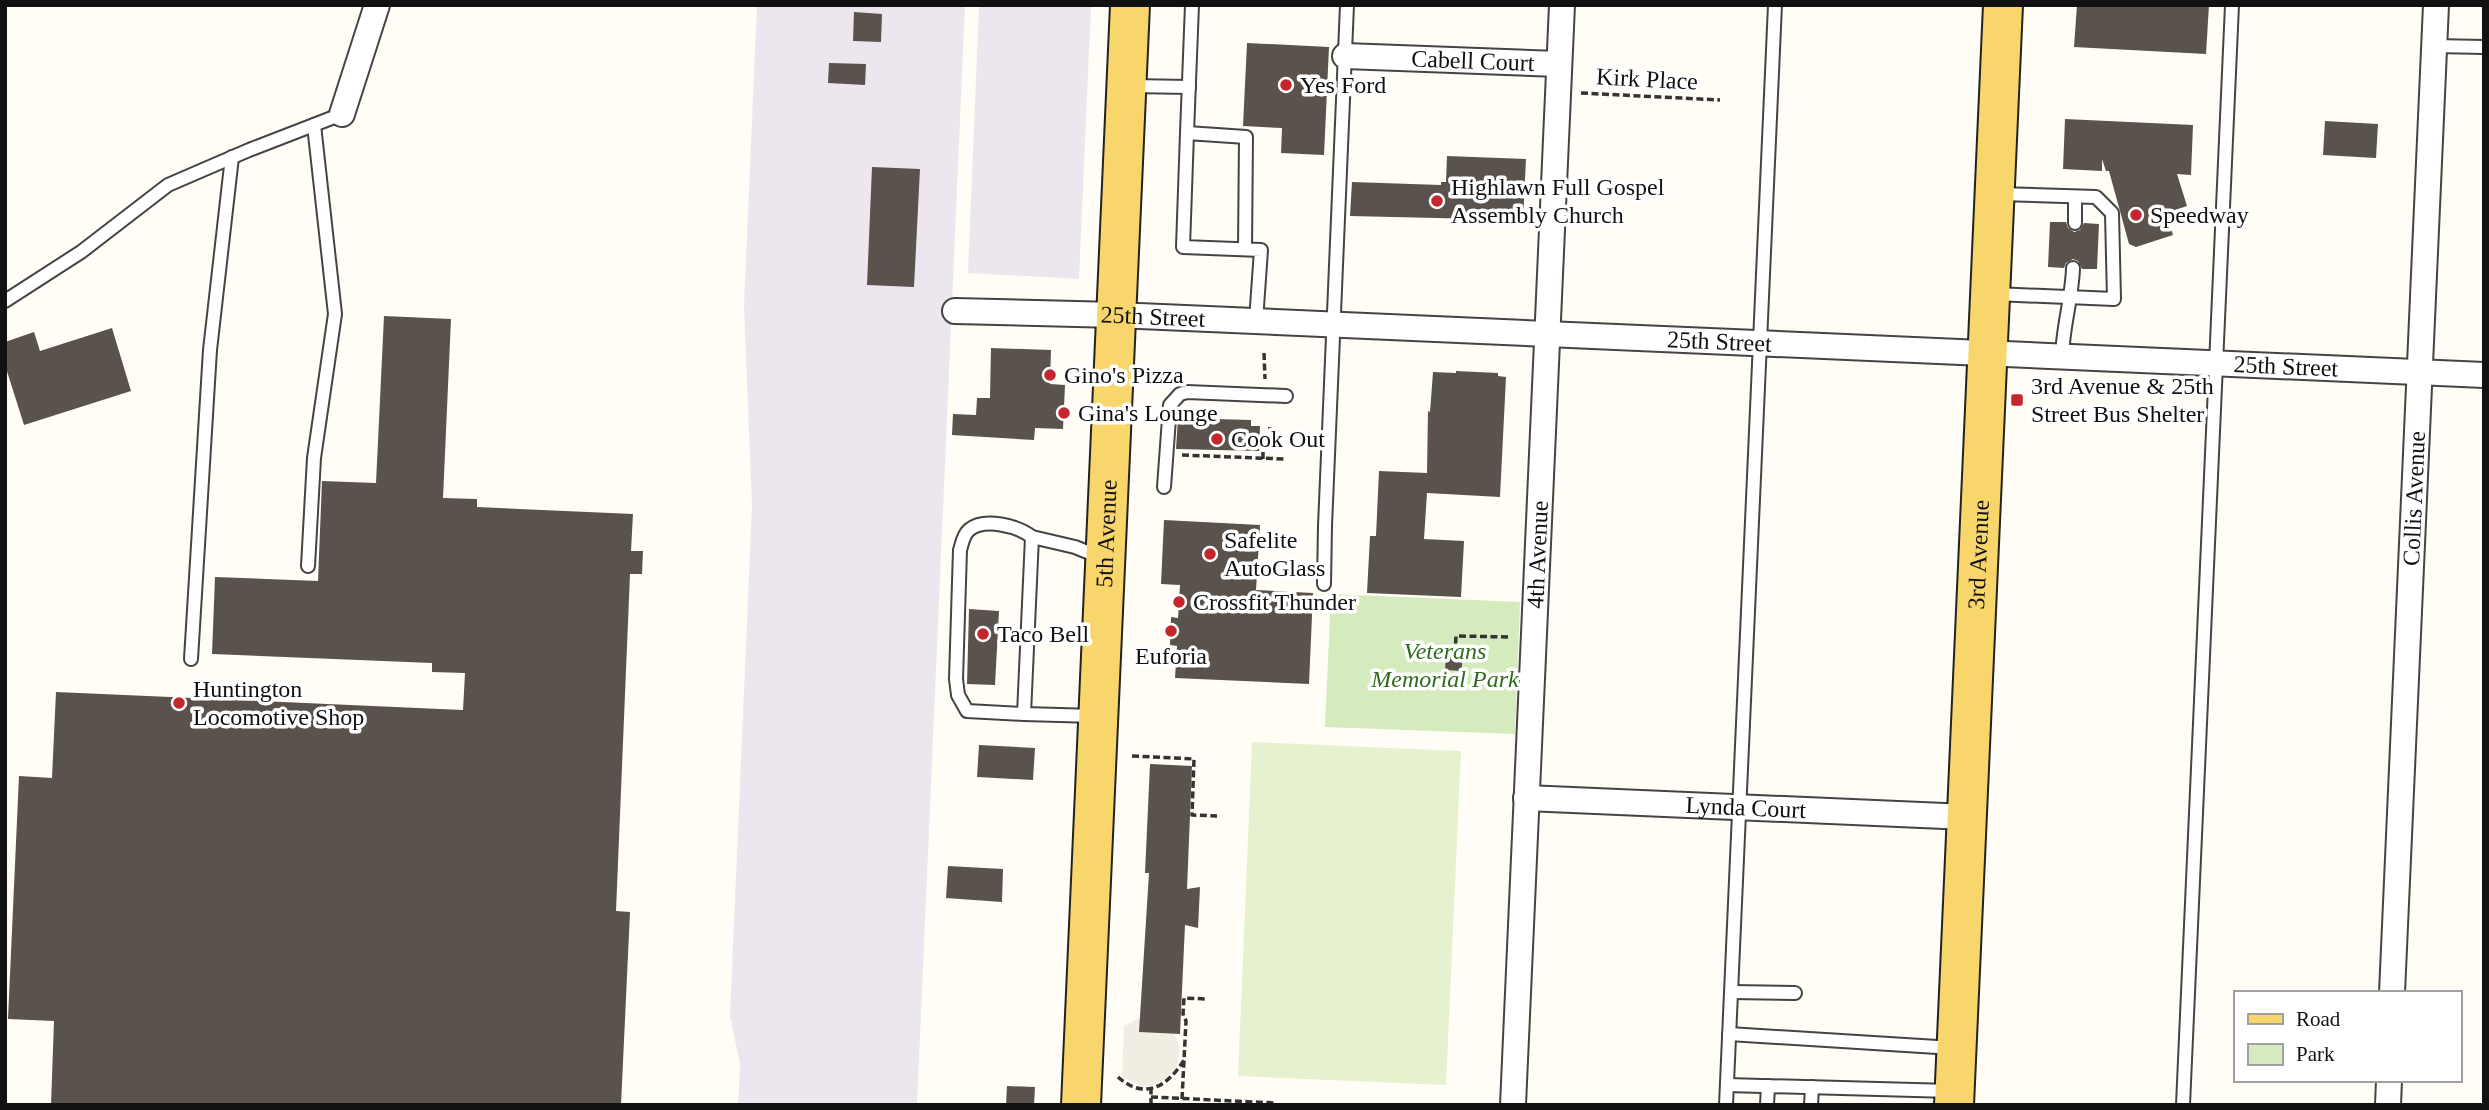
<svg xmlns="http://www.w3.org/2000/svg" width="2489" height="1110" viewBox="0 0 2489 1110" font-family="'Times New Roman',serif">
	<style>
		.industrial { fill: #eee6ef }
		.green { fill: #d5ebbd }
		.pitch { fill: #e6f2cf }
		.plaza { fill: #f1ede2 }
		.building { fill: #5a524d }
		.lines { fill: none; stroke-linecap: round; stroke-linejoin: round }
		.lane-casing { stroke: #444; stroke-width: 16 }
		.street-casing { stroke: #444; stroke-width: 28 }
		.primary-casing { stroke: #222; stroke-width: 42 }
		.path { stroke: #333; stroke-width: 3.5; stroke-dasharray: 7 3.5; stroke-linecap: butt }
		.lane { stroke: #fff; stroke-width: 12 }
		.street { stroke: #fff; stroke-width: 24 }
		.primary { stroke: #f9d66b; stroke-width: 38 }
		.poi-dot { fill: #c4262e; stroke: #fff; stroke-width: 2.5 }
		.labels { text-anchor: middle; stroke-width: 7; stroke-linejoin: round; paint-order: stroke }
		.street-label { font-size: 24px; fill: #111; stroke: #fff }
		.poi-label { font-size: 24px; fill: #111; stroke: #fff; text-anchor: start }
		.park-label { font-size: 24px; font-style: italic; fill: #2f6b1f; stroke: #fff }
	</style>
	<rect width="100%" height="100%" fill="#fffdf5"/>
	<g class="industrial">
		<polygon points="757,5 965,5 917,1105 738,1105 740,1064 730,1016 752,506 744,306"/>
		<polygon points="979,5 1091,5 1079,279 968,273"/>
	</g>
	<polygon class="green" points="1331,594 1520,602 1515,734 1325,727"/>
	<polygon class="pitch" points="1252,742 1461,751 1446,1085 1238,1076"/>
	<polygon class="plaza" points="1140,1018 1139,1032 1174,1034 1180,1047 1177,1067 1170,1076 1151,1086 1141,1086 1122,1077 1124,1026"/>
	<g class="building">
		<polygon points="2077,5 2209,5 2206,54 2074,47"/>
		<polygon points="854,12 882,14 881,42 853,41"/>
		<polygon points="1247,43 1329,47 1324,155 1281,153 1282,128 1243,126"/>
		<polygon points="829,63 866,64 865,85 828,83"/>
		<polygon points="2065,119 2193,125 2191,175 2177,174 2187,206 2166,213 2173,235 2136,247 2129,244 2109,171 2106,171 2102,159 2102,171 2063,169"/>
		<polygon points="2325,121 2378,124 2376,158 2323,155"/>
		<polygon points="1447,156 1526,159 1523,220 1350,216 1352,182 1441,185 1441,182 1446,182"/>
		<polygon points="872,167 920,169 914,287 867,285"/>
		<polygon points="2050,222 2066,222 2068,228 2074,232 2080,230 2084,223 2099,224 2097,269 2082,269 2078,261 2073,259 2066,263 2064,268 2048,267"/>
		<polygon points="384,316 451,319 443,498 477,499 477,507 633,514 631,551 643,551 642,574 630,574 616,911 630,912 621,1105 51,1105 54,1021 8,1019 19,776 52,778 56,692 463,710 465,673 432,672 432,663 212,654 215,577 318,581 322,481 376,483"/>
		<polygon points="112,328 131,391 24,425 5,365 5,342 34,332 40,351"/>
		<polygon points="991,348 1051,350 1050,384 1065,385 1063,429 1035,428 1034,440 952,435 953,414 976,415 977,398 990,398"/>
		<polygon points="1456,371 1498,373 1498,376 1506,377 1500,497 1427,493 1424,539 1464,541 1461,597 1367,593 1370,536 1376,536 1379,471 1427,473 1428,411 1430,412 1433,372 1456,373"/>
		<polygon points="1178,418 1251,420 1251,426 1260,426 1259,451 1176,449"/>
		<polygon points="1164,520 1260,525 1256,590 1313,593 1309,684 1175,678 1177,646 1170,645 1171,617 1178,618 1180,585 1161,584"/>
		<polygon points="969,609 999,611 995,685 967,684"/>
		<polygon points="1446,654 1462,654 1462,671 1445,670"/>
		<polygon points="979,745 1035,748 1033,780 977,777"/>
		<polygon points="1150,764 1192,766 1187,889 1200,887 1198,928 1185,925 1180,1034 1139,1032 1149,873 1145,873"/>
		<polygon points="948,866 1003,869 1002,902 946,898"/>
		<polygon points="1007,1086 1035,1087 1034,1105 1006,1105"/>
	</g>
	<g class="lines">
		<defs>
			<g id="lane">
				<polyline points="2434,46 2484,47"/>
				<polyline points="1131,86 1189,87"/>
				<polyline points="1187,133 1192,5"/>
				<polyline points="2075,223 2075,197"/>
				<polyline points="1245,249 1246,137 1187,133 1183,247 1261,250 1256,321"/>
				<polyline points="1995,294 2114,299 2112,213 2096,197 1998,194"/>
				<polyline points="5,301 81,252 168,185 249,150 342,114"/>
				<path d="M2062,356C2063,326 2072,298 2073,268"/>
				<polyline points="1164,487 1170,405 1180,394 1187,392 1286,396"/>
				<polyline points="308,566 314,458 335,314 314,125"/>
				<polyline points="1324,584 1325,526 1347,5"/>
				<polyline points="191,659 210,350 232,157"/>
				<path d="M1024,714L967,711L958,695L956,679L960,550C962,544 963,535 969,530C984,517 1018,526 1032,537"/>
				<polyline points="1095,716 1024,714 1032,537 1075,547 1102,558"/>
				<polyline points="1732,992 1795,993"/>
				<polyline points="1729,1034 1953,1048"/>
				<polyline points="1727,1085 1951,1091"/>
				<polyline points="1726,1105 1775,5"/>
				<polyline points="1767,1105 1768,1086"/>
				<polyline points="1811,1105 1812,1087"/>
				<polyline points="2183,1105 2232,5"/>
			</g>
			<g id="street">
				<path id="s1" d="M1345,56L1559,64"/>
				<polyline points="342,114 377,5"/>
				<path id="s2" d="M955,311L1116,315L2484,375"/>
				<path id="s3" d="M1526,798L1967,817"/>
				<path id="s4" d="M2392,993L2436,5"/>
				<path id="s5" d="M1513,1105L1562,5"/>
				<polyline points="2388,1105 2389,1080"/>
			</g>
			<g id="primary">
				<path id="s6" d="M1081,1105L1130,5"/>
				<path id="s7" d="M1954,1105L2003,5"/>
			</g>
		</defs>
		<use href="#lane" class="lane-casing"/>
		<use href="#street" class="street-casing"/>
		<use href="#primary" class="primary-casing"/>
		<g class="path">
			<polyline points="1581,93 1720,100"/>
			<polyline points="1264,353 1265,379"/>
			<polyline points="1182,455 1284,459"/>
			<polyline points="1263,459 1263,447 1269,447 1270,427"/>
			<polyline points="1455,654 1456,636 1511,637"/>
			<polyline points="1132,756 1194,759 1192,815 1217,816"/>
			<path d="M1118,1077C1145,1101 1168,1086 1184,1060"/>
			<polyline points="1151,1097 1275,1103"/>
			<polyline points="1182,1099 1186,1021 1183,1014 1184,998 1207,999"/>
			<polyline points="1151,1105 1151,1088"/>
		</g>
		<use href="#lane" class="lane"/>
		<use href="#street" class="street"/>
		<use href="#primary" class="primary"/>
	</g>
	<g class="poi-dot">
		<circle cx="1286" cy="85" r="7"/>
		<circle cx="1437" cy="201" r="7"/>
		<circle cx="2136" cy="215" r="7"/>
		<circle cx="1050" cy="375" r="7"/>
		<rect x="2010" y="393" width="14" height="14" rx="3.5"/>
		<circle cx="1064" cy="413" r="7"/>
		<circle cx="1217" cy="439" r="7"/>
		<circle cx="1210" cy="554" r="7"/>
		<circle cx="1179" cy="602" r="7"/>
		<circle cx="1171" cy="631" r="7"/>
		<circle cx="983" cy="634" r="7"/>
		<circle cx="179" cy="703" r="7"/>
	</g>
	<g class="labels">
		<g class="street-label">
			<text dy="8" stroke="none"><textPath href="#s1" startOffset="128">Cabell Court</textPath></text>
			<text transform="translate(1647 79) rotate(3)" y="8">Kirk Place</text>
			<text dy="8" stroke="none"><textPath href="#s2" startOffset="198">25th Street</textPath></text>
			<text dy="8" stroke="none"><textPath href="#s2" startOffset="765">25th Street</textPath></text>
			<text dy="8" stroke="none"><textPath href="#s2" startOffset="1332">25th Street</textPath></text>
			<text dy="8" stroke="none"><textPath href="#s4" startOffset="495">Collis Avenue</textPath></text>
			<text dy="8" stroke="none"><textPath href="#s6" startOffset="572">5th Avenue</textPath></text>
			<text dy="8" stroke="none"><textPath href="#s5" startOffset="551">4th Avenue</textPath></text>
			<text dy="8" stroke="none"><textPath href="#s7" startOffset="551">3rd Avenue</textPath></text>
			<text dy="8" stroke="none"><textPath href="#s3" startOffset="220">Lynda Court</textPath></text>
		</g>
		<g class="poi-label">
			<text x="1300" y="93">Yes Ford</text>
			<text x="1451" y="195">Highlawn Full Gospel<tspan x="1451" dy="28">Assembly Church</tspan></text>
			<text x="2150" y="223">Speedway</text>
			<text x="1064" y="383">Gino's Pizza</text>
			<text x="2031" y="394">3rd Avenue &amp; 25th<tspan x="2031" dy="28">Street Bus Shelter</tspan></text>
			<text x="1078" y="421">Gina's Lounge</text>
			<text x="1231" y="447">Cook Out</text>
			<text x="1224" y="548">Safelite<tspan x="1224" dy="28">AutoGlass</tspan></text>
			<text x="1193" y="610">Crossfit Thunder</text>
			<text x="997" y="642">Taco Bell</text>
			<text x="1171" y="664" text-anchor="middle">Euforia</text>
			<text x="193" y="697">Huntington<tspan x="193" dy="28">Locomotive Shop</tspan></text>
		</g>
		<g class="park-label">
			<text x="1445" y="659">Veterans<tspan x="1445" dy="28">Memorial Park</tspan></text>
		</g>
	</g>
	<rect width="2489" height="1110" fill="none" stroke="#111111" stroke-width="14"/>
	<rect x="2234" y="991" width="228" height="91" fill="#ffffff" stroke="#a0a0a0" stroke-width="2"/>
	<rect x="2248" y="1014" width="35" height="10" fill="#f9d66b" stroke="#a0a0a0" stroke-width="2"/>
	<text x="2296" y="1026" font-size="21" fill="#111111">Road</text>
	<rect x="2248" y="1044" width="35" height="21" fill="#d5ebbd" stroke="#a0a0a0" stroke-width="2"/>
	<text x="2296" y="1061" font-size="21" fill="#111111">Park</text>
</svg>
